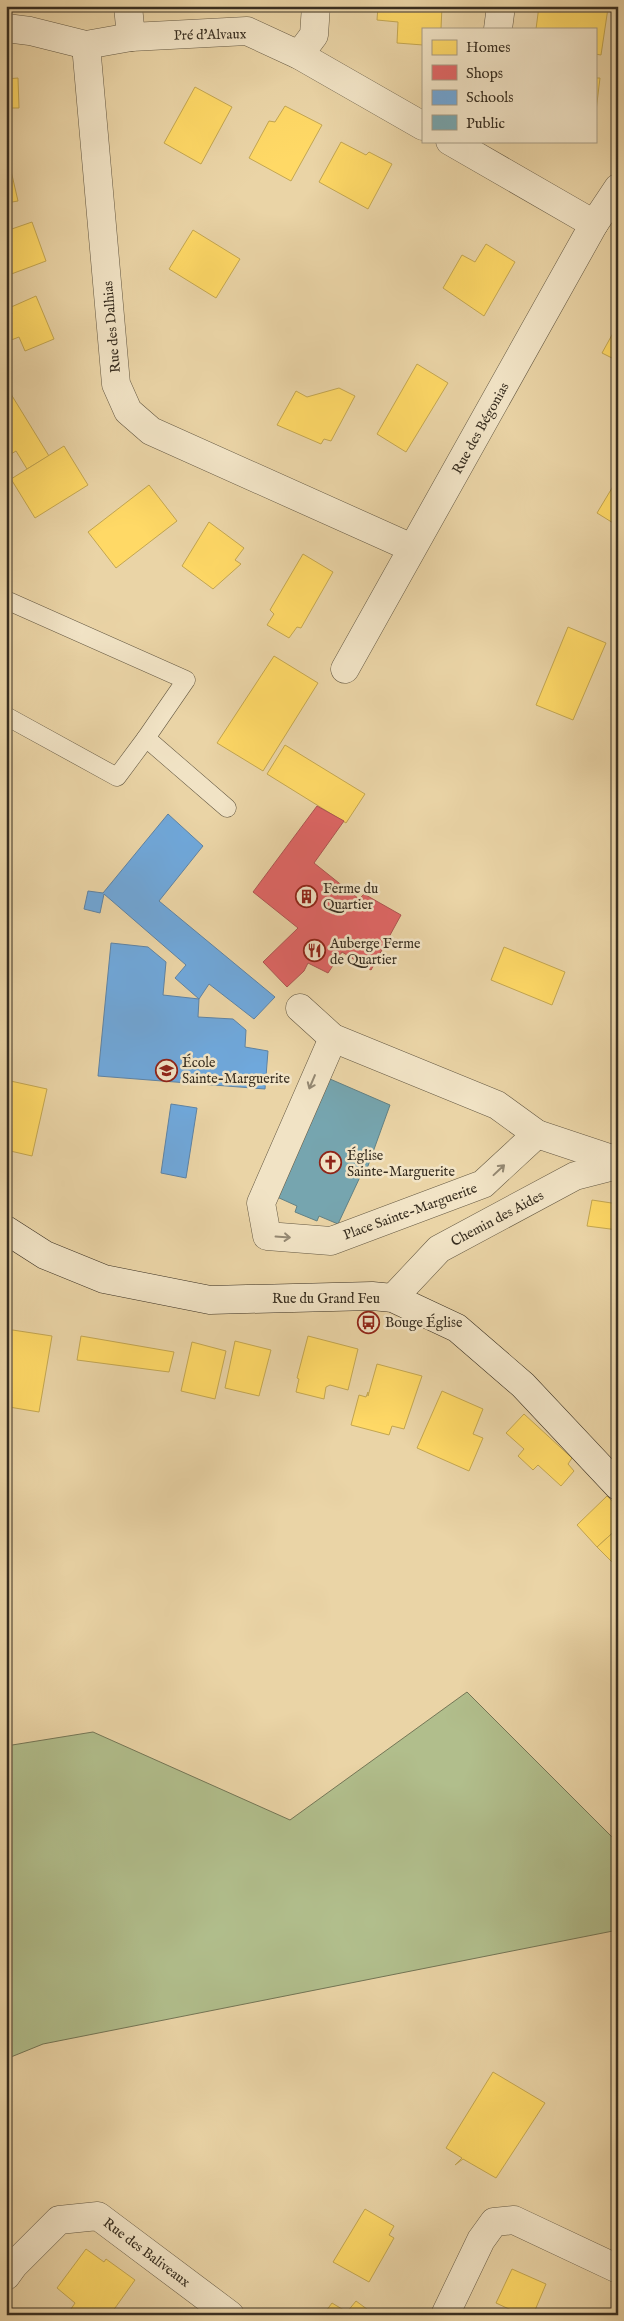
<svg xmlns="http://www.w3.org/2000/svg" width="624" height="2321" viewBox="0 0 624 2321" font-family="'IM FELL English',serif">
	<style>
		.green { fill: #b1be8c; stroke: #747656 }
		.homes { fill: #ffd966; stroke: #c3a651 }
		.shops { fill: #e06666; stroke: #ae5551 }
		.schools { fill: #6fa8dc; stroke: #5e83a4 }
		.public { fill: #76a5af; stroke: #638184 }
		.lines { fill: none; stroke-linecap: round; stroke-linejoin: round }
		.lane-casing { stroke: #645842; stroke-width: 19 }
		.street-casing { stroke: #645842; stroke-width: 29 }
		.secondary-casing { stroke: #382e20; stroke-width: 29 }
		.lane { stroke: #f1e3c5; stroke-width: 18 }
		.street { stroke: #f1e3c5; stroke-width: 28 }
		.secondary { stroke: #f1e3c5; stroke-width: 28 }
		.oneway { stroke: #948872 }
		.labels { text-anchor: middle; stroke-width: 5; stroke-linejoin: round; paint-order: stroke }
		.street-label { font-size: 14px; fill: #382e20; stroke: #f1e3c5 }
		.poi-label { font-size: 14px; fill: #382e20; stroke: #f1e3c5; text-anchor: start }
	</style>
	<rect width="100%" height="100%" fill="#ead4a6"/>
	<filter id="stains"><feTurbulence type="fractalNoise" baseFrequency=".004" numOctaves="4"/><feColorMatrix values="0 0 0 0 .2 0 0 0 0 .09 0 0 0 0 .02 0 0 0 .5 -.17"/></filter>
	<radialGradient id="worn" r=".72"><stop offset=".6" stop-color="#630" stop-opacity="0"/><stop offset="1" stop-color="#630" stop-opacity=".3"/></radialGradient>
	<polygon class="green" points="467,1692 618,1843 618,1930 43,2044 6,2059 6,1746 93,1732 290,1820"/>
	<g class="homes">
		<polygon points="378,6 442,6 441,29 423,29 423,45 397,43 398,22 377,20"/>
		<polygon points="539,6 608,8 601,55 595,54 595,29 536,29"/>
		<polygon points="18,78 19,108 6,108 6,79"/>
		<polygon points="595,78 600,78 595,119"/>
		<polygon points="195,87 232,107 201,164 164,143"/>
		<polygon points="285,106 322,125 291,181 249,158 269,121 275,122"/>
		<polygon points="341,142 366,155 369,152 392,164 368,209 319,182"/>
		<polygon points="9,162 18,201 6,203 6,163"/>
		<polygon points="32,222 46,261 6,276 6,231"/>
		<polygon points="193,230 240,259 216,298 169,269"/>
		<polygon points="486,244 515,262 484,316 443,288 462,255 475,262"/>
		<polygon points="36,296 54,339 25,351 19,337 6,342 6,316 12,314 9,308"/>
		<polygon points="618,324 618,361 602,353"/>
		<polygon points="417,364 448,383 406,452 377,434"/>
		<polygon points="6,386 49,456 27,469 16,451 6,457"/>
		<polygon points="339,388 355,396 331,441 324,439 321,444 277,425 296,391 307,397"/>
		<polygon points="64,446 88,485 35,518 11,479"/>
		<polygon points="618,478 618,526 597,513"/>
		<polygon points="149,485 177,521 116,568 88,532"/>
		<polygon points="209,522 244,548 235,560 241,564 213,589 182,566"/>
		<polygon points="303,554 333,572 301,628 297,627 289,638 267,625 274,614 270,610"/>
		<polygon points="568,627 606,643 573,720 536,705"/>
		<polygon points="274,656 318,683 263,771 217,743"/>
		<polygon points="285,745 365,794 346,823 267,774"/>
		<polygon points="504,947 565,972 552,1005 491,980"/>
		<polygon points="6,1080 47,1089 32,1156 6,1150"/>
		<polygon points="592,1200 618,1204 618,1230 587,1226"/>
		<polygon points="6,1329 52,1336 39,1412 9,1407 6,1405"/>
		<polygon points="81,1336 174,1352 169,1372 77,1360"/>
		<polygon points="308,1336 358,1349 348,1390 330,1385 326,1387 324,1399 296,1392 299,1379 297,1378"/>
		<polygon points="235,1341 271,1350 259,1396 225,1388"/>
		<polygon points="192,1342 226,1351 215,1399 181,1391"/>
		<polygon points="377,1364 422,1376 404,1429 392,1426 389,1435 351,1425 359,1395 366,1397 368,1392 368,1396"/>
		<polygon points="442,1391 483,1409 473,1434 483,1438 469,1471 417,1448"/>
		<polygon points="524,1414 572,1458 568,1464 574,1471 561,1486 538,1465 533,1470 518,1456 524,1449 506,1433"/>
		<polygon points="607,1496 618,1507 618,1528 597,1547 577,1525"/>
		<polygon points="618,1528 618,1568 597,1547"/>
		<polygon points="493,2072 545,2103 496,2178 463,2159 455,2165 462,2158 446,2148"/>
		<polygon points="365,2209 394,2226 389,2235 394,2238 369,2282 333,2262"/>
		<polygon points="86,2249 104,2262 106,2259 135,2280 110,2315 80,2315 71,2309 75,2303 57,2288"/>
		<polygon points="512,2269 546,2284 533,2315 522,2315 496,2303"/>
		<polygon points="356,2301 375,2315 323,2315 332,2303 347,2312"/>
	</g>
	<polygon class="shops" points="317,806 344,821 314,863 359,899 364,894 401,915 371,970 342,952 328,973 308,963 304,971 287,987 263,962 298,928 253,892"/>
	<g class="schools">
		<polygon points="168,814 203,846 159,901 275,997 254,1019 209,984 199,999 175,978 186,965 104,894 100,913 84,909 88,891 103,893"/>
		<polygon points="111,943 148,947 166,962 163,995 199,999 198,1017 233,1019 246,1030 245,1047 268,1051 265,1089 98,1076"/>
		<polygon points="171,1104 197,1108 186,1178 161,1173"/>
	</g>
	<polygon class="public" points="330,1079 390,1105 364,1177 360,1177 338,1224 319,1216 317,1221 295,1212 297,1206 277,1197"/>
	<g class="lines">
		<defs>
			<g id="lane">
				<polyline points="6,600 186,680 146,738 227,808"/>
				<polyline points="6,716 117,777 146,738"/>
			</g>
			<g id="street">
				<polyline points="128,6 131,37"/>
				<polyline points="6,28 30,31 86,45 131,37 247,31 299,55 423,126"/>
				<polyline points="498,29 501,6"/>
				<polyline points="86,45 116,384 128,411 151,431 412,548"/>
				<polyline points="299,55 314,35 316,6"/>
				<polyline points="450,141 594,224"/>
				<polyline points="345,669 594,224 618,188"/>
				<polyline points="300,1008 333,1038 497,1105 537,1134 618,1161"/>
				<polyline points="333,1038 261,1203 267,1236 331,1241 483,1184 537,1134"/>
				<polyline points="393,1298 439,1249 575,1176 618,1165"/>
				<polyline points="6,2276 14,2265 59,2220 98,2216 230,2315"/>
				<polyline points="445,2315 481,2240 494,2222 514,2220 618,2269"/>
			</g>
			<polyline id="secondary" points="6,1230 45,1255 104,1279 210,1300 372,1296 393,1298 457,1328 523,1385 618,1486"/>
		</defs>
		<use href="#lane" class="lane-casing"/>
		<use href="#street" class="street-casing"/>
		<use href="#secondary" class="secondary-casing"/>
		<use href="#lane" class="lane"/>
		<use href="#street" class="street"/>
		<use href="#secondary" class="secondary"/>
	</g>
	<defs><path id="oneway-shaft" d="M-6 0H5M1.5-3L5.5 0L1.5 3" fill="none" stroke-width="1.6" stroke-linecap="round" stroke-linejoin="round" transform="scale(1.25)"/></defs>
	<g class="oneway">
		<use href="#oneway-shaft" transform="translate(312 1082) rotate(113)"/>
		<use href="#oneway-shaft" transform="translate(499 1170) rotate(-43)"/>
		<use href="#oneway-shaft" transform="translate(283 1237) rotate(4)"/>
	</g>
	<defs>
		<symbol id="building-ring" viewBox="-11 -11 22 22"><circle r="9.5" fill="#f1e3c5" stroke="#8f2418" stroke-width="1.5"/><path d="M-4-6H4V6H1V3H-1V6H-4ZM-2.5-4.3h1.7v1.8h-1.7ZM.8-4.3h1.7v1.8H.8ZM-2.5-1h1.7V.8h-1.7ZM.8-1h1.7V.8H.8Z" fill="#8f2418"/></symbol>
		<symbol id="restaurant-ring" viewBox="-11 -11 22 22"><circle r="9.5" fill="#f1e3c5" stroke="#8f2418" stroke-width="1.5"/><path d="M-5-6h1v4h1v-4h1v4h1v-4h1v5L-1.5 .5V6h-2V.5L-5-1ZM5-6V6H3V1.5H1.5Q1.5-4 5-6Z" fill="#8f2418"/></symbol>
		<symbol id="school-ring" viewBox="-11 -11 22 22"><circle r="9.5" fill="#f1e3c5" stroke="#8f2418" stroke-width="1.5"/><path d="M0-5L7-2L0 1L-7-2ZM-4 1L0 2.5L4 1V4Q0 6-4 4Z" fill="#8f2418"/></symbol>
		<symbol id="church-ring" viewBox="-11 -11 22 22"><circle r="9.5" fill="#f1e3c5" stroke="#8f2418" stroke-width="1.5"/><path d="M-1.2-6h2.4v3.5h3.3v2.4h-3.3V6h-2.4V-.1h-3.3v-2.4h3.3Z" fill="#8f2418"/></symbol>
		<symbol id="bus-ring" viewBox="-11 -11 22 22"><circle r="9.5" fill="#f1e3c5" stroke="#8f2418" stroke-width="1.5"/><path d="M-5-6H5V4H4V6H2V4H-2V6H-4V4H-5ZM-3.5-4V0h7V-4ZM-3.5 1.2v1.5H-2V1.2ZM2 1.2v1.5H3.5V1.2Z" fill="#8f2418"/></symbol>
	</defs>
	<g fill-rule="evenodd">
		<use href="#building-ring" x="294" y="884" width="25" height="25"/>
		<use href="#restaurant-ring" x="302" y="938" width="25" height="25"/>
		<use href="#school-ring" x="154" y="1058" width="25" height="25"/>
		<use href="#church-ring" x="318" y="1150" width="25" height="25"/>
		<use href="#bus-ring" x="356" y="1310" width="25" height="25"/>
	</g>
	<g class="labels">
		<g class="street-label">
			<text transform="translate(210 34) rotate(-1)" y="5">Pré d'Alvaux</text>
			<text transform="translate(111 327) rotate(-95)" y="5">Rue des Dalhias</text>
			<text transform="translate(480 428) rotate(-61)" y="5">Rue des Bégonias</text>
			<text transform="translate(410 1211) rotate(-20)" y="5">Place Sainte-Marguerite</text>
			<text transform="translate(497 1218) rotate(-28)" y="5">Chemin des Aides</text>
			<text x="326" y="1303">Rue du Grand Feu</text>
			<text transform="translate(147 2252) rotate(37)" y="5">Rue des Baliveaux</text>
		</g>
		<g class="poi-label">
			<text x="323" y="893">Ferme du<tspan x="323" dy="16">Quartier</tspan></text>
			<text x="330" y="948">Auberge Ferme<tspan x="330" dy="16">de Quartier</tspan></text>
			<text x="182" y="1067">École<tspan x="182" dy="16">Sainte-Marguerite</tspan></text>
			<text x="347" y="1160">Église<tspan x="347" dy="16">Sainte-Marguerite</tspan></text>
			<text x="385" y="1327">Bouge Église</text>
		</g>
	</g>
	<rect width="624" height="2321" fill="none" stroke="#ead4a6" stroke-width="25"/>
	<rect x="8" y="8" width="609" height="2306" fill="none" stroke="#382e20" stroke-width="2.5"/>
	<rect x="12" y="12" width="599" height="2296" fill="none" stroke="#382e20"/>
	<rect x="422" y="28" width="175" height="115" fill="#f1e3c5" stroke="#a79b83"/>
	<rect x="432" y="40" width="25" height="15" fill="#ffd966" stroke="#a79b83"/>
	<text x="466" y="52" font-size="15" fill="#382e20">Homes</text>
	<rect x="432" y="65" width="25" height="15" fill="#e06666" stroke="#a79b83"/>
	<text x="466" y="78" font-size="15" fill="#382e20">Shops</text>
	<rect x="432" y="90" width="25" height="15" fill="#6fa8dc" stroke="#a79b83"/>
	<text x="466" y="102" font-size="15" fill="#382e20">Schools</text>
	<rect x="432" y="115" width="25" height="15" fill="#76a5af" stroke="#a79b83"/>
	<text x="466" y="128" font-size="15" fill="#382e20">Public</text>
	<rect width="100%" height="100%" filter="url(#stains)"/>
	<rect width="100%" height="100%" fill="url(#worn)"/>
</svg>
